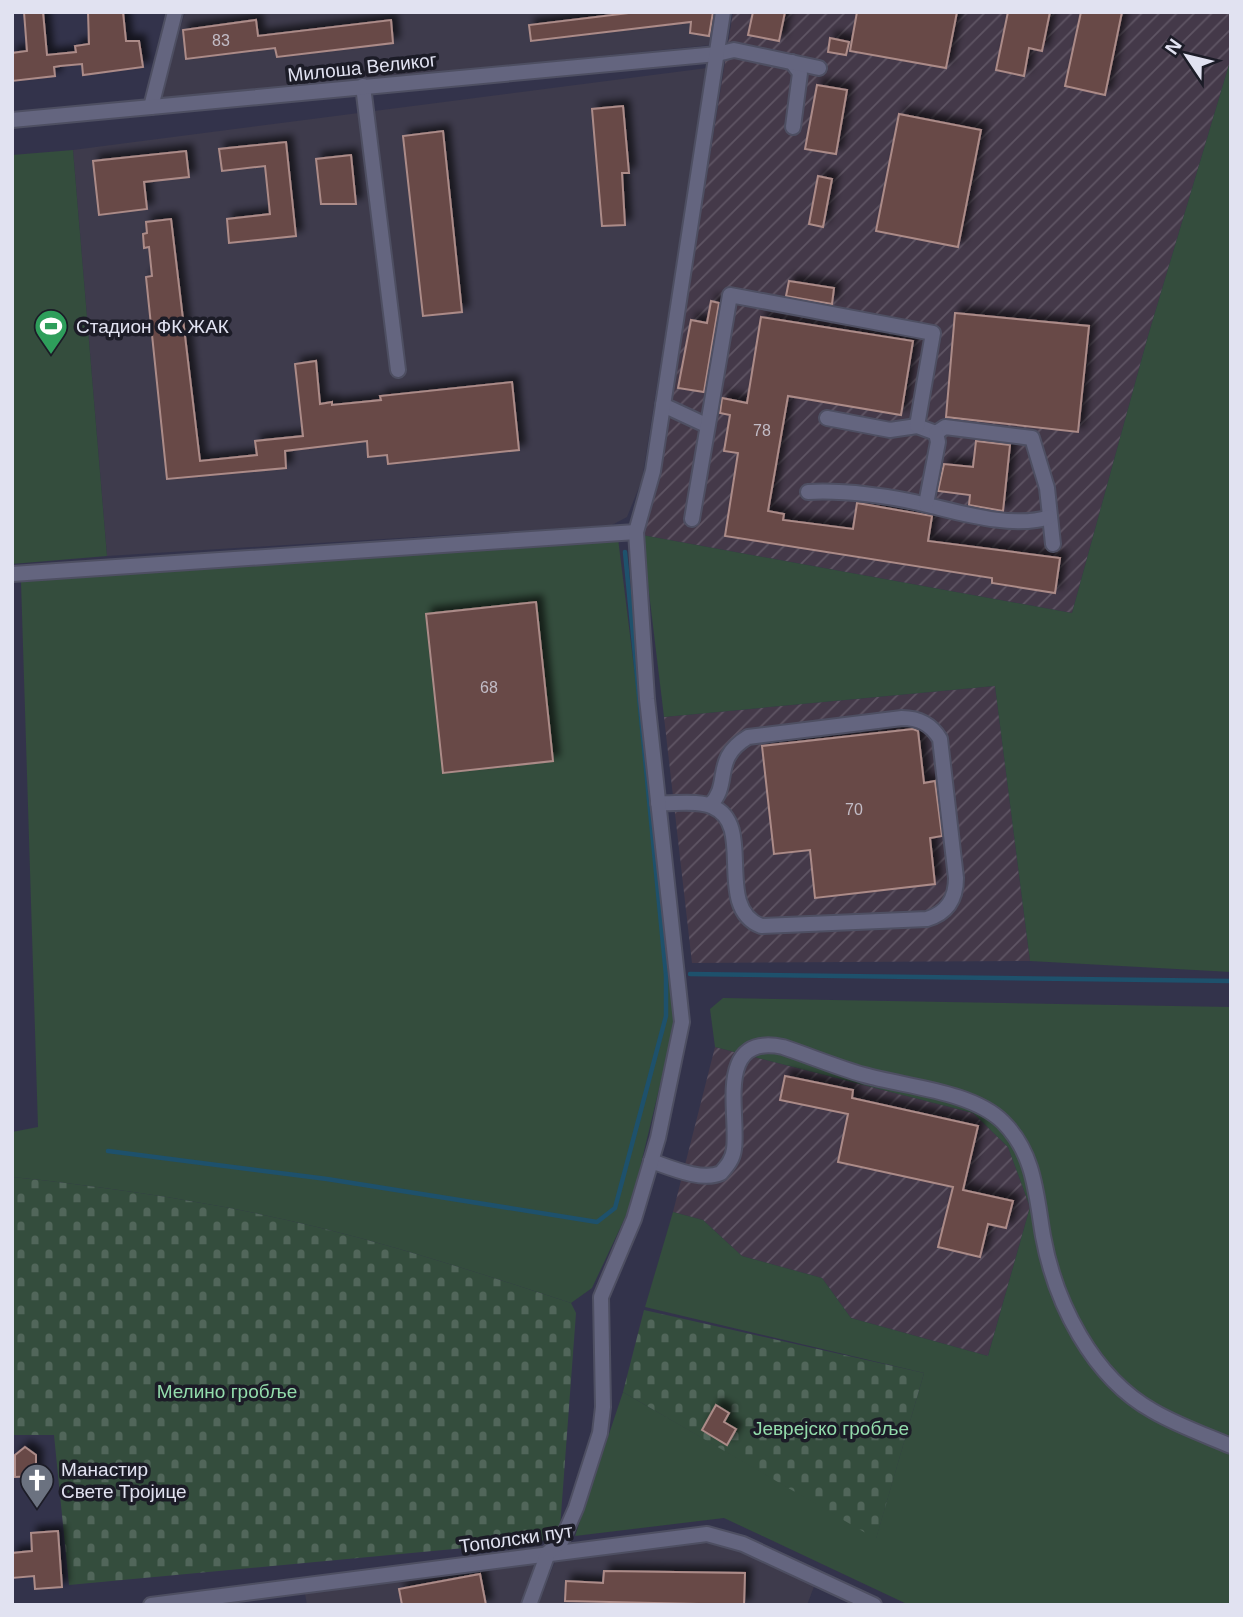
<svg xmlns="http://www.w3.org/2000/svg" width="1243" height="1617" viewBox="0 0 1243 1617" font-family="Helvetica,sans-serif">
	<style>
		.commercial { fill: #3e3b4c }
		.industrial { fill: url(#industrial-furrows) }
		.grass { fill: #344d3d }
		.cemetery { fill: url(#cemetery-stones) }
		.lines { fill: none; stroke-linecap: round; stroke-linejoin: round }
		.stream { stroke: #1e516c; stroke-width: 4.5 }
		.building { fill: #674947; stroke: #ac8b88; stroke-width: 2; filter: url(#shadow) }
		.minor-casing { stroke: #4e4f62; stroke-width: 18 }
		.minor { stroke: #64657f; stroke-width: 14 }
		.labels { text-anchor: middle; stroke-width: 7; stroke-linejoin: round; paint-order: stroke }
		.number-label { font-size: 16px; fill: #c2bcc6 }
		.street-label { font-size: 19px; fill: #e1e2f1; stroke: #1c1c27 }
		.poi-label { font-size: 19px; fill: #e1e2f1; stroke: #1c1c27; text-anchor: start }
		.park-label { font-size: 19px; fill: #93dcac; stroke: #1c1c27 }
	</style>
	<defs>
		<pattern id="industrial-furrows" width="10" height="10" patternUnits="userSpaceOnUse" patternTransform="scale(1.75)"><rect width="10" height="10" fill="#443949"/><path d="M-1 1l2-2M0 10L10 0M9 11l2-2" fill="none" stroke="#5f5564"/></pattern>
		<pattern id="cemetery-stones" width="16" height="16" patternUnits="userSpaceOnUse" patternTransform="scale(1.75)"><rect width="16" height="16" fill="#344d3d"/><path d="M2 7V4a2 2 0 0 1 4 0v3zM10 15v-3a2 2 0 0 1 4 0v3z" fill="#51665a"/></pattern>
		<filter id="shadow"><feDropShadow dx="6" dy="-6" stdDeviation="3.5" flood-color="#0009"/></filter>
	</defs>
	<rect width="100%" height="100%" fill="#33334b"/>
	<g class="commercial">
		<polygon points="185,12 715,12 711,45 160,100"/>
		<polygon points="707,68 642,480 627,517 612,525 107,556 73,150"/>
		<polygon points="699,1542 739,1549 815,1584 807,1605 538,1605 556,1559"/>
		<polygon points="537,1562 522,1605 307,1605 305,1594"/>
	</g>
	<g class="industrial">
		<polygon points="733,12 1231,12 1231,58 1148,336 1072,613 642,535 661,462"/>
		<polygon points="995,686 1030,961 692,963 664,717"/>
		<polygon points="715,1047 973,1113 1008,1147 1030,1207 988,1356 851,1318 822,1278 742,1256 703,1220 673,1212"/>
	</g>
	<g class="grass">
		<polygon points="1231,58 1231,972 1030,961 995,686 664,717 642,535 1072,613 1148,336"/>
		<polygon points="73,150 107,556 12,564 12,155"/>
		<path d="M617,530L677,1015L631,1205L592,1288L571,1303C488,1276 406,1249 321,1228C220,1203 116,1188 12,1177V1132L38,1127L21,582Z"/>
		<polygon points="723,998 1231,1007 1231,1605 909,1605 724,1518 575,1536 623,1392 876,1538 924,1373 645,1307 673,1212 703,1220 742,1256 822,1278 851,1318 988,1356 1030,1207 1008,1147 973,1113 715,1047 710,1009"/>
	</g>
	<g class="cemetery">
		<path d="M12,1177C116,1188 220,1203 321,1228C406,1249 488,1276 571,1303L576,1313L560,1528L549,1540L69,1585L54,1435H12Z"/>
		<polygon points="644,1310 924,1373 876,1539 623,1392"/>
	</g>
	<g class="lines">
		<g class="stream">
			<polyline points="625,552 666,975"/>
			<polyline points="690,974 1231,981"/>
			<polyline points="108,1151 327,1179 597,1222 615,1208 666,1016 666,975 669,974"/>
		</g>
	</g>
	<g class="building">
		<polygon points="24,12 43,12 47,55 76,52 75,46 89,44 88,12 123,12 126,41 139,41 143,67 83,75 82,64 60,66 54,67 55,76 12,81 12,53 27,51"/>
		<polygon points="637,12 713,12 709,36 690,33 691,22 531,41 529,25"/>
		<polygon points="753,12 785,12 779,41 748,35"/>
		<polygon points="857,12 957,12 946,68 850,51"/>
		<polygon points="1008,12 1050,12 1042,51 1029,48 1024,76 996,70"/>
		<polygon points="1081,12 1122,12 1105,95 1065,86"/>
		<polygon points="256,20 258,36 391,20 393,43 277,57 275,48 186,59 183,30"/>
		<polygon points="830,38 849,42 846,55 828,52"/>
		<polygon points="817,85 847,90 836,154 805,149"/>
		<polygon points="623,106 629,173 622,173 625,225 602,226 592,109"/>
		<polygon points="899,114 981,130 958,247 876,231"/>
		<polygon points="443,131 462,312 423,316 403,136"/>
		<polygon points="286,142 296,236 229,243 227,219 270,214 265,166 222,171 219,149"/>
		<polygon points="186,151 189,177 144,182 147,209 99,215 93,161"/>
		<polygon points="351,155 356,204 321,204 316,159"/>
		<polygon points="818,176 832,179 823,227 809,224"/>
		<polygon points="171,219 200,461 257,455 255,441 303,436 295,364 316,361 320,404 332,402 332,405 381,400 380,396 512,382 519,450 388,464 387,455 368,457 367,441 285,451 286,468 167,479 146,277 152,276 149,247 144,248 143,234 147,233 146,222"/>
		<polygon points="789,281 834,288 832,304 786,296"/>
		<polygon points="711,301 719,303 704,392 678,388 691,320 707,323"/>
		<polygon points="955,313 1089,326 1078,432 946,417"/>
		<polygon points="761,317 913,341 901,415 788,396 768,511 784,514 783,520 853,529 857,503 932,516 928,541 1060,558 1055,593 992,583 992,578 725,536 738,453 724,451 730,415 720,413 722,398 747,403"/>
		<polygon points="976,441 1010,445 1003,511 969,505 970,495 938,491 944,464 973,467"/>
		<polygon points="536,602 553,761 443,773 426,614"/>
		<polygon points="913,729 918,731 924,783 935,781 942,836 930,838 935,884 815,898 810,850 774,854 762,746"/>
		<polygon points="785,1076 853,1090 852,1098 978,1126 963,1190 1013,1201 1006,1228 988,1224 980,1257 938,1247 953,1187 838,1162 848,1114 780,1100"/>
		<polygon points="716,1405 729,1413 724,1422 736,1429 727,1445 702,1430"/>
		<polygon points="25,1447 36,1455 36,1476 15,1477 15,1455"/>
		<polygon points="58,1531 62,1587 35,1589 34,1576 12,1578 12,1553 32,1551 31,1533"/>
		<polygon points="604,1571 745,1573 744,1605 565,1601 566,1581 603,1583"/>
		<polygon points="480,1574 486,1605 402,1605 399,1589"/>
	</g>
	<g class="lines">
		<defs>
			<g id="minor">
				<polyline points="792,62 800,73 793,127"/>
				<polyline points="363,86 398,370"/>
				<polyline points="151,107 175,12"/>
				<polyline points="12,120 717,54 734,50 819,68"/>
				<polyline points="663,405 706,425"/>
				<polyline points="827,418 890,430 917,426 936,433 945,427 1032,438 1047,488 1053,544"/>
				<path d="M808,492C843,490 892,496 927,505C961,513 1015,529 1049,517"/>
				<polyline points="926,504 938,442 936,433"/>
				<polyline points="692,519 730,295 933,333 917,426"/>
				<polyline points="12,574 636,532"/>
				<path d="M658,803C675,804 699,800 713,807C756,825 713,907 761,926L927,919C947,913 956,899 956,878L940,739C931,724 919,718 902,718L748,737C711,759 732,784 710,805"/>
				<path d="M651,1161C669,1167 702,1182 721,1173C727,1166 733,1159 734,1149C739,1113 714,1033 783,1047C810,1056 836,1067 864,1075C906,1087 972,1091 1003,1122C1035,1154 1036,1195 1043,1236C1055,1302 1092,1377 1153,1411C1177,1425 1205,1435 1231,1446"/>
				<polyline points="151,1605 707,1534 743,1544 874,1605"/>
				<polyline points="529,1605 548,1553 562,1540 576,1508 600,1433 603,1407 601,1297 634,1219 658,1138 682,1022 647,699 636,532 653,471 723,12"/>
			</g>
		</defs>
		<use href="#minor" class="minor-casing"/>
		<use href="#minor" class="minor"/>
	</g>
	<defs>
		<symbol id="stadium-pin" viewBox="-11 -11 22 30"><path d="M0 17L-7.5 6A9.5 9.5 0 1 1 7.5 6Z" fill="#2e9e5b" stroke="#1c1c27"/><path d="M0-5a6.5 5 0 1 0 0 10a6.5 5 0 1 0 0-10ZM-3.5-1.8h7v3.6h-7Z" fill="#fff"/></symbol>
		<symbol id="church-pin" viewBox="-11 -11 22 30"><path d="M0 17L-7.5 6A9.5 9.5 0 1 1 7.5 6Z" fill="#6b7280" stroke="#1c1c27"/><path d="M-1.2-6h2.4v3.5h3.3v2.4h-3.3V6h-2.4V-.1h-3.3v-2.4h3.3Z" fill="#fff"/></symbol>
	</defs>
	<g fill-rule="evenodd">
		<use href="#stadium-pin" x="32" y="307" width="38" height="52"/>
		<use href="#church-pin" x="18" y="1461" width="38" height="52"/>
	</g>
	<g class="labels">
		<g class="number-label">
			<text x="221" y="46">83</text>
			<text x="762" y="436">78</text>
			<text x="489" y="693">68</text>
			<text x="854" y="815">70</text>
		</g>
		<g class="street-label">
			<text transform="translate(362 67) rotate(-6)" y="7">Милоша Великог</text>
			<text transform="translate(516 1538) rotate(-8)" y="7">Тополски пут</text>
		</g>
		<g class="poi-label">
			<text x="76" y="333">Стадион ФК ЖАК</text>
			<text x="61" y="1476">Манастир<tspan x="61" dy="22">Свете Тројице</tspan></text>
		</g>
		<g class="park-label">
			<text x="227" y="1398">Мелино гробље</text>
			<text x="831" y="1435">Јеврејско гробље</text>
		</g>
	</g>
	<rect width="1243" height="1617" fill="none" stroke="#e1e2f1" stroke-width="28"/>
	<g transform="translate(1187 56) rotate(305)" stroke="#1c1c27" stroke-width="5" paint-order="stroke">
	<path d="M0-5L12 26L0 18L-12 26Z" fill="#e1e2f1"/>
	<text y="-10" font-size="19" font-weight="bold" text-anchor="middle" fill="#e1e2f1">N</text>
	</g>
</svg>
